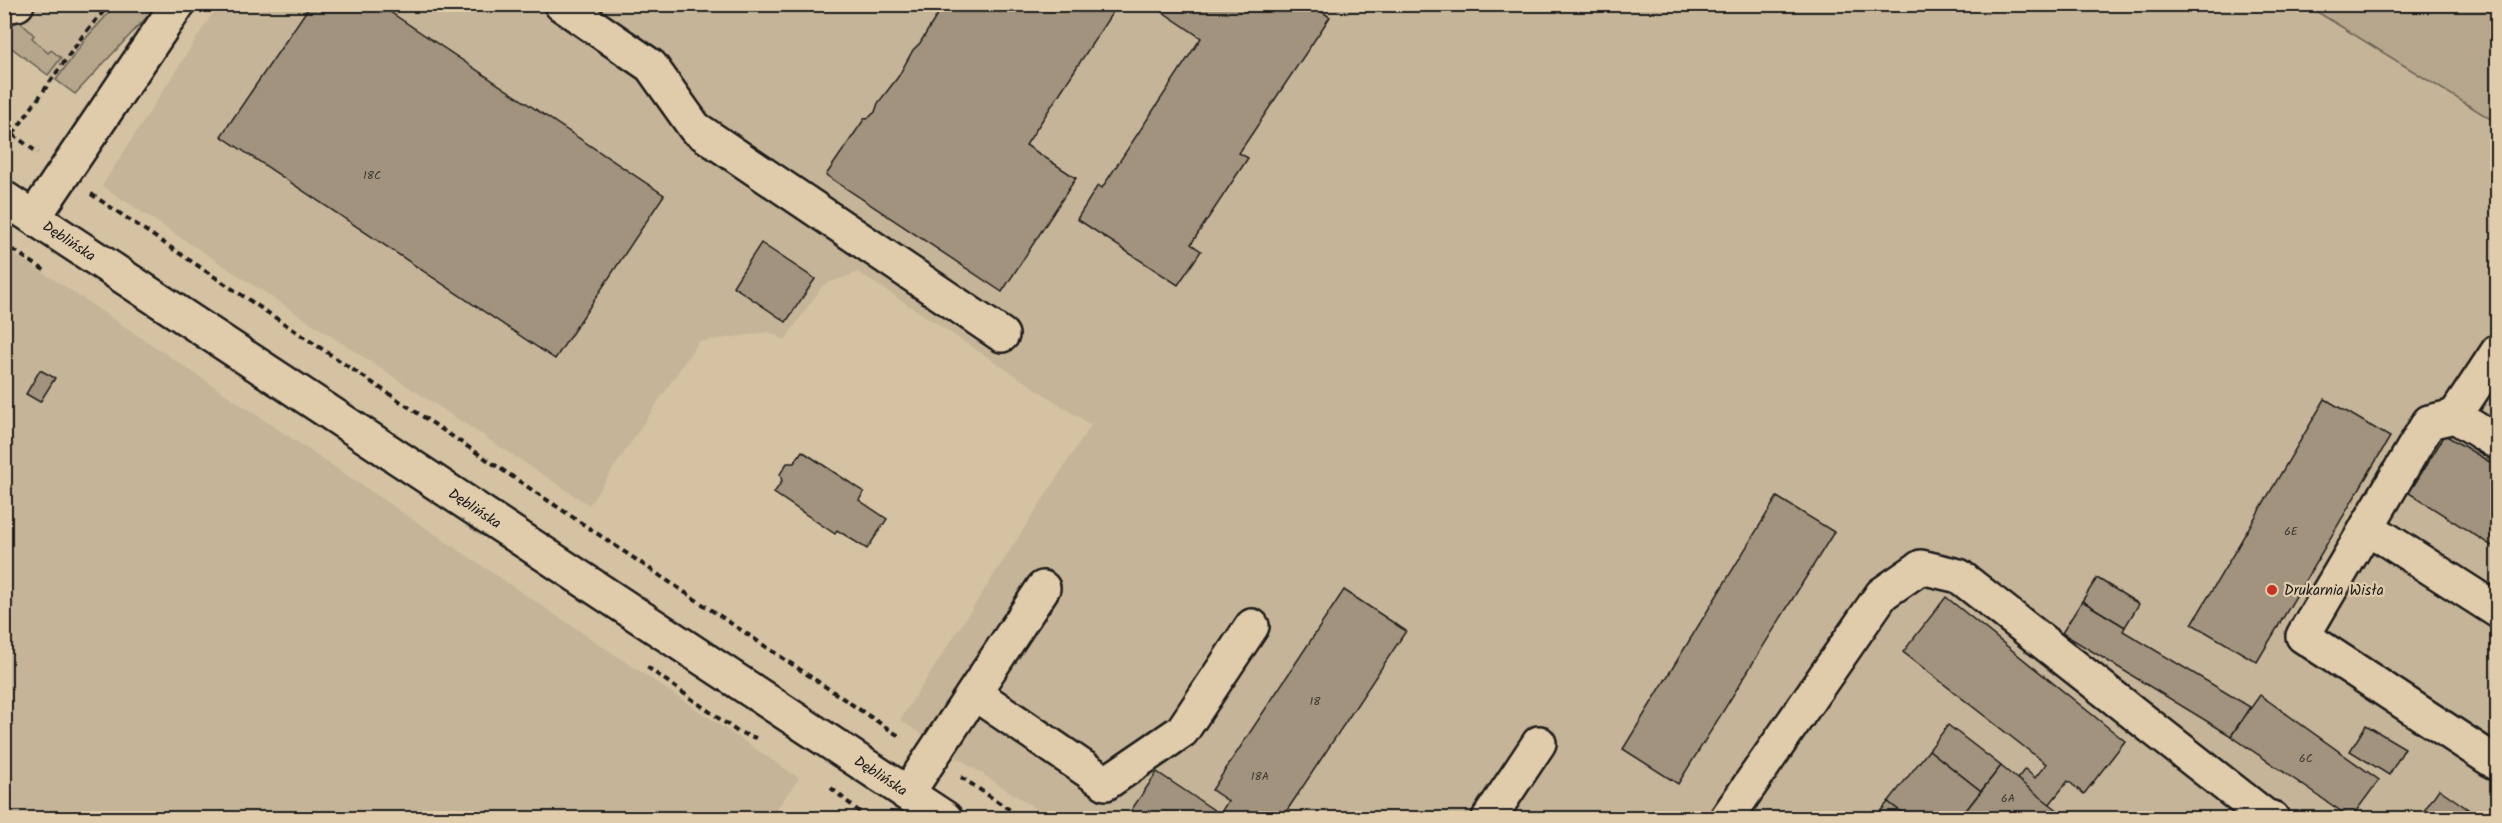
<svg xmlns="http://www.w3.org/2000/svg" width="2502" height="823" viewBox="0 0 2502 823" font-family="Kalam,sans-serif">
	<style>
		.built { fill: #c5b497 }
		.green { fill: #b5a68c; stroke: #686154; stroke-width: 1.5 }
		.building { fill: #a1937d; stroke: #1c1c1c; stroke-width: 1.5 }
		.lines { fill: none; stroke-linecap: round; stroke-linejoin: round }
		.minor-casing { stroke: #1c1c1c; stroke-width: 38 }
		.major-casing { stroke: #1c1c1c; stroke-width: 38 }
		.path { stroke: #1c1c1c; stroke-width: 4; stroke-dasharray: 6 4.5; stroke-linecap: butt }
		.minor { stroke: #e0ccab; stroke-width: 33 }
		.major { stroke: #e0ccab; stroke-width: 33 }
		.poi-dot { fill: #c8321e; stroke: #e0ccab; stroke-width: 2 }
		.labels { text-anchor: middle; stroke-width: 4.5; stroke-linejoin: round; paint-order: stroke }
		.number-label { font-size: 12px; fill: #3d3a34 }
		.street-label { font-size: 15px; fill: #1c1c1c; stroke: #e0ccab }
		.poi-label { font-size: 15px; fill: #1c1c1c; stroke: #e0ccab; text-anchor: start }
	</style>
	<rect width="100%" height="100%" fill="#d4c2a2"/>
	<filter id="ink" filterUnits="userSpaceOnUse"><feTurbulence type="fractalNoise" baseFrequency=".0167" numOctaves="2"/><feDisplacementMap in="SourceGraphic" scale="12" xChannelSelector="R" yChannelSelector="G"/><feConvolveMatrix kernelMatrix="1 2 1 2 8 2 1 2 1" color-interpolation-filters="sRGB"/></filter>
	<g filter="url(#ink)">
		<g class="built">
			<polygon points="5,5 158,5 75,94 5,43"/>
			<polygon points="218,5 2306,5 2497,123 2497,818 1050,818 900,720 1091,425 858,272 823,285 785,340 769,332 698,342 589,505 102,186"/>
			<polygon points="4,248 67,288 799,778 770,818 5,818"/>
		</g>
		<g class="green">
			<polygon points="116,5 158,5 75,94 56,80 87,37"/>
			<polygon points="2306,5 2497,5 2497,123"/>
			<polygon points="19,21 34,35 32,38 48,53 51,50 61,58 48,75 5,43 5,28"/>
		</g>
		<g class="building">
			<polygon points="311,4 378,4 664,195 555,359 221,136"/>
			<polygon points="944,4 1118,4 1026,145 1076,178 1002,292 826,175 865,118 867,119 875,112 878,103 898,77 913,50 920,43"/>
			<polygon points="1151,4 1310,4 1330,17 1239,153 1248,158 1191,244 1201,251 1178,285 1077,219 1098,185 1102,188 1201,38"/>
			<polygon points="761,243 815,279 786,322 733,286"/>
			<polygon points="40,370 55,378 40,402 26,394"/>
			<polygon points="2325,399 2390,437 2257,662 2192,624"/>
			<polygon points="2445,435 2498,467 2498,550 2409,493"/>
			<polygon points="802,451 864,492 859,500 887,519 867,549 837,530 835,534 774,493 782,481 780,474 787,463 794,463"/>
			<polygon points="1777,497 1834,532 1678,784 1623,749"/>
			<polygon points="2097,578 2139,604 2125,627 2082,601"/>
			<polygon points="1344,590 1406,631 1282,818 1126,818 1157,772 1220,814 1228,801 1212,790"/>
			<polygon points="1946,597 2125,741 2084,794 2068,781 2049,805 2017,779 2025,769 2035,778 2046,764 1903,652"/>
			<polygon points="2082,601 2125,627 2123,631 2250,707 2231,736 2062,633"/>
			<polygon points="2260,695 2379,780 2351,818 2231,736"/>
			<polygon points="1948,725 2001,766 1981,791 1929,750"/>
			<polygon points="2366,725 2405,748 2389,775 2350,751"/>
			<polygon points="1929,750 1981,791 1960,818 1909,818 1888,802"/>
			<polygon points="2001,766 2017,779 2068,818 1960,818"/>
			<polygon points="2439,789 2481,818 2425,818 2421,815"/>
			<polygon points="1888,802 1909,818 1875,818"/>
		</g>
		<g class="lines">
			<defs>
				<g id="minor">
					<polyline points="561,4 651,66 695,128 1002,335"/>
					<polyline points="4,6 17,4"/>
					<polyline points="34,217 178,4"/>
					<polyline points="2455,416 2498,351"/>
					<polyline points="2367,527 2429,422 2455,416 2498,443"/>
					<polyline points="2498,611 2367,527 2303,636 2498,764"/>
					<polyline points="974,693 1106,783 1182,731 1252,626"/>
					<polyline points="907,794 1043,588"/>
					<polyline points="1489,818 1539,743"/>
					<polyline points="1727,818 1882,594 1921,567 1959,576 2265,816 2272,818"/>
				</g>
				<g id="major">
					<path id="s1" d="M4,198L945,818"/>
				</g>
			</defs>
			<use href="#minor" class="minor-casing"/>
			<use href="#major" class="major-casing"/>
			<g class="path">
				<polyline points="2489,4 2498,12"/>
				<polyline points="4,128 38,153"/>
				<polyline points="13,134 84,34 110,4"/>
				<polyline points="91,194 902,738"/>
				<polyline points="4,244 47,272"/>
				<polyline points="647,667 738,732 756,738"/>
				<polyline points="961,777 1022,818"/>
				<polyline points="831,788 867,818"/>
			</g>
			<use href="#minor" class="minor"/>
			<use href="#major" class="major"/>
		</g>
	</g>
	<circle class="poi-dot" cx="2272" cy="590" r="6"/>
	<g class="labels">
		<g class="number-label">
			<text x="372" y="179">18C</text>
			<text x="2291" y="535">6E</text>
			<text x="1315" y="705">18</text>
			<text x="2306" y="762">6C</text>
			<text x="1260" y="780">18A</text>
			<text x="2008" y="802">6A</text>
		</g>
		<g class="street-label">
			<text dy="5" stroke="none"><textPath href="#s1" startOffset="78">Dęblińska</textPath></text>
			<text dy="5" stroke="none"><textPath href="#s1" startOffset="564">Dęblińska</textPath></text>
			<text dy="5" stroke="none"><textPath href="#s1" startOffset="1050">Dęblińska</textPath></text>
		</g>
		<g class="poi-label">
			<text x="2284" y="595">Drukarnia Wisła</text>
		</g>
	</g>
	<rect width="2502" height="823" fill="none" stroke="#e0ccab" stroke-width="24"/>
	<rect x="12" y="12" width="2478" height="799" fill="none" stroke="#1c1c1c" stroke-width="2" filter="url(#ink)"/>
</svg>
